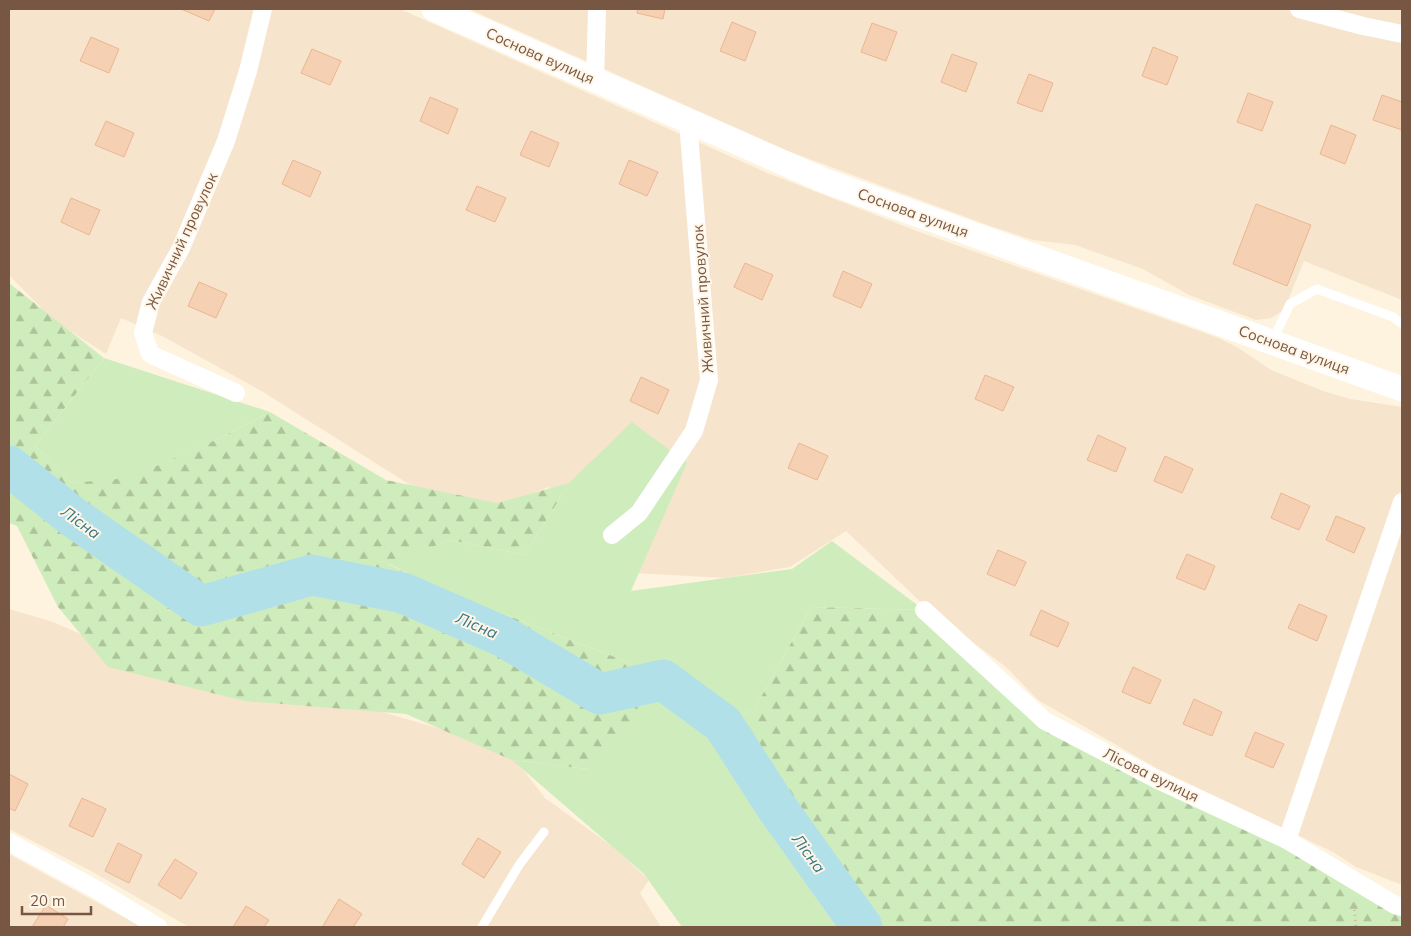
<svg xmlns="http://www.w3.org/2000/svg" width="1411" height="936" viewBox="0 0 1411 936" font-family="Mulish,sans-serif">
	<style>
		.residential { fill: #f7e4cc }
		.green { fill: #cfedbc }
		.forest { fill: url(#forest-firs) }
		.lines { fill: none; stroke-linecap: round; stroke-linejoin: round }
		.river { stroke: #b2e0e9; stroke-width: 41 }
		.building { fill: #f6d0b3; stroke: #ebb692 }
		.path { stroke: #dbb397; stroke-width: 3; stroke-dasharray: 1 4; stroke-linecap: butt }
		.lane { stroke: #fff; stroke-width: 9 }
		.street { stroke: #fff; stroke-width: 18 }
		.secondary { stroke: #fff; stroke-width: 25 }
		.labels { text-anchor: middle; stroke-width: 4; stroke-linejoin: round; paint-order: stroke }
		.street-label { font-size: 15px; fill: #775744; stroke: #fff6e7 }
		.water-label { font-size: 16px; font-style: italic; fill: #397786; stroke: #fff6e7 }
	</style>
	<defs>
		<pattern id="forest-firs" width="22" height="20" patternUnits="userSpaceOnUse" patternTransform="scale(1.25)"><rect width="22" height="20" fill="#cfedbc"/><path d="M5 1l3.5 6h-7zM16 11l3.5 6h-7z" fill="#adc39a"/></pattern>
	</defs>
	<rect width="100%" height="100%" fill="#fef3de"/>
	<g class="residential">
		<polygon points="9,9 400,9 765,172 922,233 1216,337 1237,347 1271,370 1323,391 1350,399 1402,407 1402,885 1356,867 1333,852 1158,769 1038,700 1006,667 928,609 846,531 790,567 726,578 634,573 649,529 549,487 501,505 434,500 263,392 162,336 121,318 106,354 53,320 9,275"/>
		<polygon points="469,9 1402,9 1402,300 1304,261 1284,310 1271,318 1256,320 1189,295 1143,269 1075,245 1033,240 990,226 788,151"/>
		<polygon points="9,609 53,622 220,694 358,705 500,746 514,758 545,798 613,847 649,880 640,893 661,927 189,927 91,871 9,829"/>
		<polygon points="9,854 32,867 142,927 9,927"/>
	</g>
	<g class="green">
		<polygon points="104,358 270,412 218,439 129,479 71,483 35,446"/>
		<polygon points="632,422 687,463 631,591 792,569 832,541 924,610 811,607 755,708 723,724 777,808 862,927 682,927 644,874 512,760 588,769 630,663 449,593 387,563 450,540 525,555 569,483"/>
	</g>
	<g class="forest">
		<polygon points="9,283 104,358 35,446 71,483 129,478 218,439 270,412 386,480 497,503 569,483 525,555 450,540 388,564 449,593 630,663 640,721 588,769 512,760 406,714 244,701 108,667 58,607 17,526 9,523"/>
		<polygon points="811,607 924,610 1045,721 1402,907 1402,927 862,927 777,808 723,724 755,708"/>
	</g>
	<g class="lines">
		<polyline class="river" points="9,466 73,517 201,606 312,575 403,593 504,637 600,694 663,680 723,724 777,808 862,927"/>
	</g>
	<g class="building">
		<polygon points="181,9 215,9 209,21"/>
		<polygon points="638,9 665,9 663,19 637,13"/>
		<polygon points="732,22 756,32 745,61 720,51"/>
		<polygon points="872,23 897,32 886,61 861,52"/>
		<polygon points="91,37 119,49 109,73 80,61"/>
		<polygon points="1153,47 1178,57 1167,85 1142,76"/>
		<polygon points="312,49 341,61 330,85 301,73"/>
		<polygon points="952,54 977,63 966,92 941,82"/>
		<polygon points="1029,74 1053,83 1042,112 1017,103"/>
		<polygon points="1248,93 1273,102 1262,131 1237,122"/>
		<polygon points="1382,95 1402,102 1402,130 1373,120"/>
		<polygon points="430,97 458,109 448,134 420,121"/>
		<polygon points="106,121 134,133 124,157 95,145"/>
		<polygon points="1331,125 1356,135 1345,164 1320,154"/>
		<polygon points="531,131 559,143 549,167 520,155"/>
		<polygon points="293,160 321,172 310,197 282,184"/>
		<polygon points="629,160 658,172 647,196 619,184"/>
		<polygon points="477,186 506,198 495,222 466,210"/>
		<polygon points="71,198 100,210 89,235 61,222"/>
		<polygon points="1256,204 1311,225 1287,286 1233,264"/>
		<polygon points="745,263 773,275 762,300 734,287"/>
		<polygon points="843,271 872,284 861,308 833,296"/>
		<polygon points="199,282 227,294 216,318 188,306"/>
		<polygon points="985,375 1014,387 1003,411 975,399"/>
		<polygon points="641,377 669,390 658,414 630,401"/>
		<polygon points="1098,435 1126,448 1116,472 1087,460"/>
		<polygon points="799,443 828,456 817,480 788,468"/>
		<polygon points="1165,456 1193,469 1182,493 1154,481"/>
		<polygon points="1281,493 1310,506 1299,530 1271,518"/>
		<polygon points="1336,516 1365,528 1354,553 1326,540"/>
		<polygon points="998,550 1026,562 1015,586 987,574"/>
		<polygon points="1187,554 1215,566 1205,590 1176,578"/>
		<polygon points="1299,604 1327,616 1317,641 1288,628"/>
		<polygon points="1041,610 1069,623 1058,647 1030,635"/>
		<polygon points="1133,667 1161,680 1150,704 1122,692"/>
		<polygon points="1194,699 1222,712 1212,736 1183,724"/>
		<polygon points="1255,732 1284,744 1273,768 1245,756"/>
		<polygon points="9,774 28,784 15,811 9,808"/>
		<polygon points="82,798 106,809 93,837 69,826"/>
		<polygon points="478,838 501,852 484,878 462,864"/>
		<polygon points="118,843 142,855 129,883 105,871"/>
		<polygon points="175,859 197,873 181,899 158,885"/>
		<polygon points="339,899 362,914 353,927 325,927 323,926"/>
		<polygon points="46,905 68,919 63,927 32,927"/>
		<polygon points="246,906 269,920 264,927 233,927"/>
	</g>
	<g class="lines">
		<polyline class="path" points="1354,905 1356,927"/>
		<g class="lane">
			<polyline points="1272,342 1290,304 1317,289 1393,317 1402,324"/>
			<polyline points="482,927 519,865 544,832"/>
		</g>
		<g class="street">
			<polyline points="1299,9 1363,26 1402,34"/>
			<polyline points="595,81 597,9"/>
			<polyline points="236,393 150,354 143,333 151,302 181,248 226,141 248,71 263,9"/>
			<polyline points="612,535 639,513 694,431 709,380 688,122"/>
			<polyline points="924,610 1045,721 1156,779 1287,840 1395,905 1402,907"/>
			<polyline points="1287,840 1402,502"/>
			<polyline points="9,842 99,891 158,927"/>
		</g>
		<polyline class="secondary" points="434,9 825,181 1402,389"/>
	</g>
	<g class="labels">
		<g class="street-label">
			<text transform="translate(540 56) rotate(24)" y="5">Соснова вулиця</text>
			<text transform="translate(913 213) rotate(20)" y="5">Соснова вулиця</text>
			<text transform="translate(182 241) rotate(-65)" y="5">Живичний провулок</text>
			<text transform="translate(703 299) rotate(-94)" y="5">Живичний провулок</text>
			<text transform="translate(1294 350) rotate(20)" y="5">Соснова вулиця</text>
			<text transform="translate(1151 775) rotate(26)" y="5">Лісова вулиця</text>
		</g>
		<g class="water-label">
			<text transform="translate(81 522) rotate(36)" y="6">Лісна</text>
			<text transform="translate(477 625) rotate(23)" y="6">Лісна</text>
			<text transform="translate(809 853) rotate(54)" y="6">Лісна</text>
		</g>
	</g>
	<rect width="1411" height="936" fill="none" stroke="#775744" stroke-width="20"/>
	<path d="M22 906v8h69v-8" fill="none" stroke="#775744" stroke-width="2.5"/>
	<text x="30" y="906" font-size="15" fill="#775744" stroke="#fff6e7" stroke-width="4" paint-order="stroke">20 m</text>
</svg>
